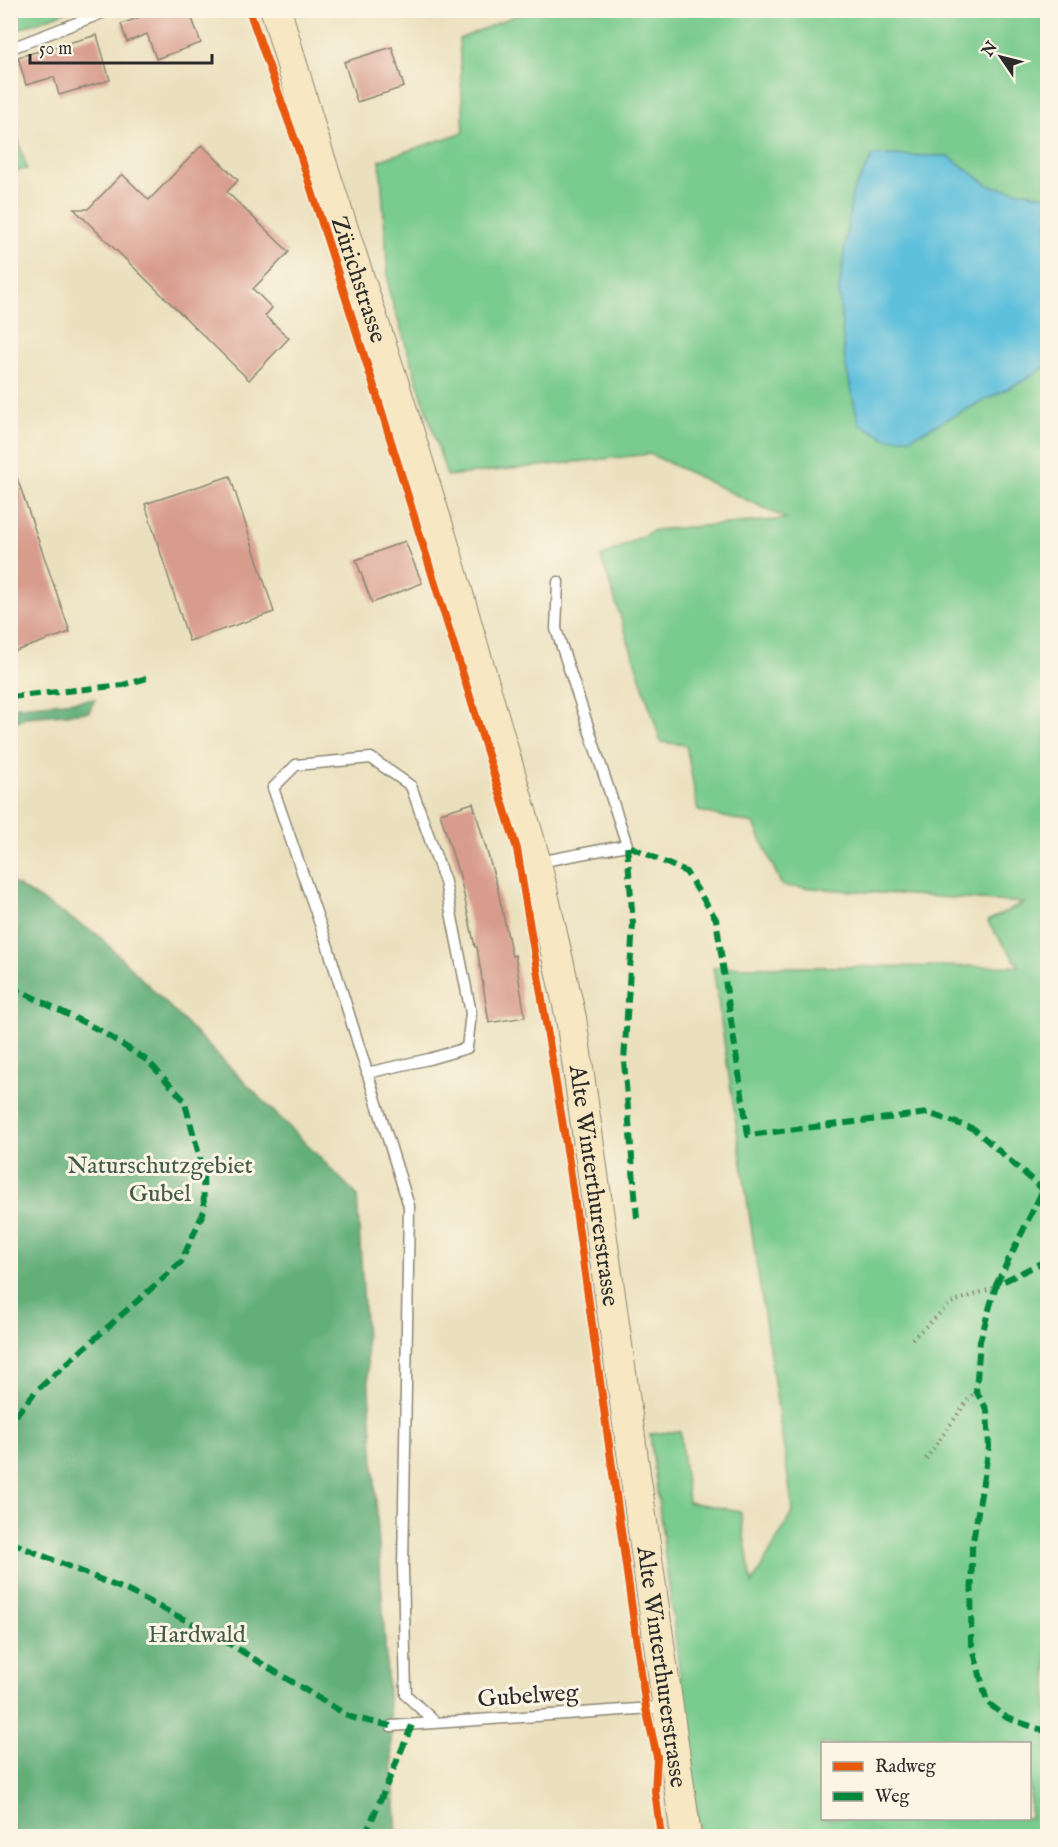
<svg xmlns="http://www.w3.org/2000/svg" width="1058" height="1847" viewBox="0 0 1058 1847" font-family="'IM FELL English',serif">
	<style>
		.green { fill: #79cb8e; stroke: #527b5c; stroke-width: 1.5; fill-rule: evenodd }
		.forest { fill: #62af79; stroke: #466d52; stroke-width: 1.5 }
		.water { fill: #5ec0dc; stroke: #447684; stroke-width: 1.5 }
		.building { fill: #d89c8d }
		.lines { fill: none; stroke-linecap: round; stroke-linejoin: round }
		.service-casing { stroke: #8b8674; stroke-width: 13 }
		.secondary-casing { stroke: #8b8674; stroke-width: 32 }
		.path { stroke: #8b8674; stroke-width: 4; stroke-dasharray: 1.5 4.5; stroke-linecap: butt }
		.service { stroke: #fff; stroke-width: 10 }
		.secondary { stroke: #f7e8c3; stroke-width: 30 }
		.quiet { stroke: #00873e; stroke-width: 6; stroke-dasharray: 12 6; stroke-linecap: butt }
		.cycleway-casing { stroke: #fcf5e5; stroke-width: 11 }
		.cycleway { stroke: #e8590c; stroke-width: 8 }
		.labels { text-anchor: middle; stroke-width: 6; stroke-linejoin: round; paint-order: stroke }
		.street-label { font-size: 24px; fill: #2b2b2b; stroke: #fcf5e5 }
		.park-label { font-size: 24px; fill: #425b49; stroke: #fcf5e5 }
	</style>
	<rect width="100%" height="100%" fill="#fcf5e5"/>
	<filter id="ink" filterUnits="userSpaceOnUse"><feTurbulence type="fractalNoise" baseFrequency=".0167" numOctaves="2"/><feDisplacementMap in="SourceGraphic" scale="12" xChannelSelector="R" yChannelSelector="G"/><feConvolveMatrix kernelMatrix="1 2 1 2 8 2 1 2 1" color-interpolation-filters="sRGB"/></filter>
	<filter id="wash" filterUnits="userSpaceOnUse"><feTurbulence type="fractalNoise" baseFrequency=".008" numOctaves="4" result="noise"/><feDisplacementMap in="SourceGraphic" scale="24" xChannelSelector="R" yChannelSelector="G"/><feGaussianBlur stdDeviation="1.35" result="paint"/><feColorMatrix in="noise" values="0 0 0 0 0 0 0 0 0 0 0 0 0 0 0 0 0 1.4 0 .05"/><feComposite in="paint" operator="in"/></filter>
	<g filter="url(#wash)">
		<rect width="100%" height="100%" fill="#ebe0bd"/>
		<g class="green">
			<polygon points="11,10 68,10 68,11 11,32"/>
			<path d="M526,11H1047V1836H700L650,1434L680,1431L688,1502L740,1511L752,1584L793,1511L713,967L1019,966L987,921L1024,903L782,886L754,824L698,811L686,745L661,742L601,557L654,530L787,519L650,454L447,476L389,291L380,160L464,132L459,39ZM822,1744H1030V1818H822Z"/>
			<polygon points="10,116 11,116 27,169 11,171"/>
		</g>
		<g class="forest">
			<polygon points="95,699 89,712 26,717 11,726 11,707"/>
			<polygon points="10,881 98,935 357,1195 397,1836 11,1836"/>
		</g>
		<polygon class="water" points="873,155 948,156 990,186 1047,196 1047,366 1023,381 910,438 887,439 859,424 845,362 839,291 852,194"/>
		<g id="blocks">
			<g class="building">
				<polygon points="159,10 189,10 201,43 156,59 147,34 127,42 121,24"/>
				<polygon points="97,35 110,80 59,95 54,77 26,85 18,57"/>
				<polygon points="392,47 404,87 357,102 344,62"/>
				<polygon points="202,145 238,180 227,192 289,252 253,289 272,308 265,316 289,338 249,380 74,209 88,209 122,174 149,200"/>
				<polygon points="14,469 70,632 10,653 10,470"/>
				<polygon points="230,476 274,612 189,641 145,504"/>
				<polygon points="405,541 422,583 372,603 356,560"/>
				<polygon points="473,803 497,886 512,956 515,955 525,1017 489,1023 477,947 475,947 459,872 458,872 440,813"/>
			</g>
		</g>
	</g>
	<g filter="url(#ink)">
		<use href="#blocks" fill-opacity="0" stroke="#8b8674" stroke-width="1.5"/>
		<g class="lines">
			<defs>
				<g id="service">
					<polyline points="14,47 110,10"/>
					<polyline points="539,862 627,845 556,629 558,582"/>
					<polyline points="367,1073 429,1059 467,1048 471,1013 445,882 411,786 371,758 296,765 273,788 328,947 409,1206 403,1567 406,1695 435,1722"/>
					<polyline points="391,1726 666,1707"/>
				</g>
				<g id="secondary">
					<path id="s1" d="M276,10L316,147L395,388L444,546L536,863L571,1018L686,1836"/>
				</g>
			</defs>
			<use href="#service" class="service-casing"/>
			<use href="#secondary" class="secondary-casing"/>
			<g class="path">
				<polyline points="912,1339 951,1303 996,1287"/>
				<polyline points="926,1459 970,1397 976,1391"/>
			</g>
			<use href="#service" class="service"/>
			<use href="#secondary" class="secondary"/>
			<g class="quiet">
				<polyline points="10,697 123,685 147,678"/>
				<polyline points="10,986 101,1031 148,1061 184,1100 203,1169 204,1211 181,1262 36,1391 10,1422"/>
				<polyline points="637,1218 624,1061 633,924 627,845 686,872 716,919 748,1135 928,1113 974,1129 1048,1194"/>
				<polyline points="1048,1262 1041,1263 996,1285 980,1341 976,1391 987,1410 989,1447 972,1547 971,1641 987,1702 1007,1718 1048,1732"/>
				<polyline points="996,1285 1043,1190"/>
				<polyline points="10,1542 128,1591 215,1635 350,1717 391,1726"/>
				<polyline points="365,1836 413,1723"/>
			</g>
			<defs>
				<polyline id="cycleway" points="249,10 299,151 376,393 517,849 570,1168 646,1708 657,1757 655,1791 661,1836"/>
			</defs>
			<use href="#cycleway" class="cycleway-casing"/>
			<use href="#cycleway" class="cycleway"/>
		</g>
	</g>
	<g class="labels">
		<g class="street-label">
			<text dy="8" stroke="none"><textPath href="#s1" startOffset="282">Zürichstrasse</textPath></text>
			<text dy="8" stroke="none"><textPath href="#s1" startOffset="1220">Alte Winterthurerstrasse</textPath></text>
			<text dy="8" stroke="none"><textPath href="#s1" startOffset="1706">Alte Winterthurerstrasse</textPath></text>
			<text transform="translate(528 1695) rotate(-4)" y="8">Gubelweg</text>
		</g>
		<g class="park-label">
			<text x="160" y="1173">Naturschutzgebiet<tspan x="160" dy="28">Gubel</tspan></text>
			<text x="197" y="1642">Hardwald</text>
		</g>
	</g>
	<rect width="1058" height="1847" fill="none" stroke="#fcf5e5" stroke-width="36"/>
	<rect x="821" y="1742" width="210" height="78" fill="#fcf5e5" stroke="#a8a49b" stroke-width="1.5"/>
	<rect x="833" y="1762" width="30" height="9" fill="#e8590c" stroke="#a8a49b" stroke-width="1.5"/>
	<text x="875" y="1772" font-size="18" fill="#2b2b2b">Radweg</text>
	<rect x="833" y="1792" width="30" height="9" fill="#00873e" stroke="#a8a49b" stroke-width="1.5"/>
	<text x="875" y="1802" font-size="18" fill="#2b2b2b">Weg</text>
	<g transform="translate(1001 57) rotate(305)" stroke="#fcf5e5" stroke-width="4.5" paint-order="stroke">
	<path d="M0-4.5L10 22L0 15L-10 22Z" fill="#2b2b2b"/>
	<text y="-9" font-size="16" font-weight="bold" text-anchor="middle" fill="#2b2b2b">N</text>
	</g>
	<path d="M30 54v9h182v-9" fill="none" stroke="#2b2b2b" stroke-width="3"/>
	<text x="39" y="54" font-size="18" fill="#2b2b2b" stroke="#fcf5e5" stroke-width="4.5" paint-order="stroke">50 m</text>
</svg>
